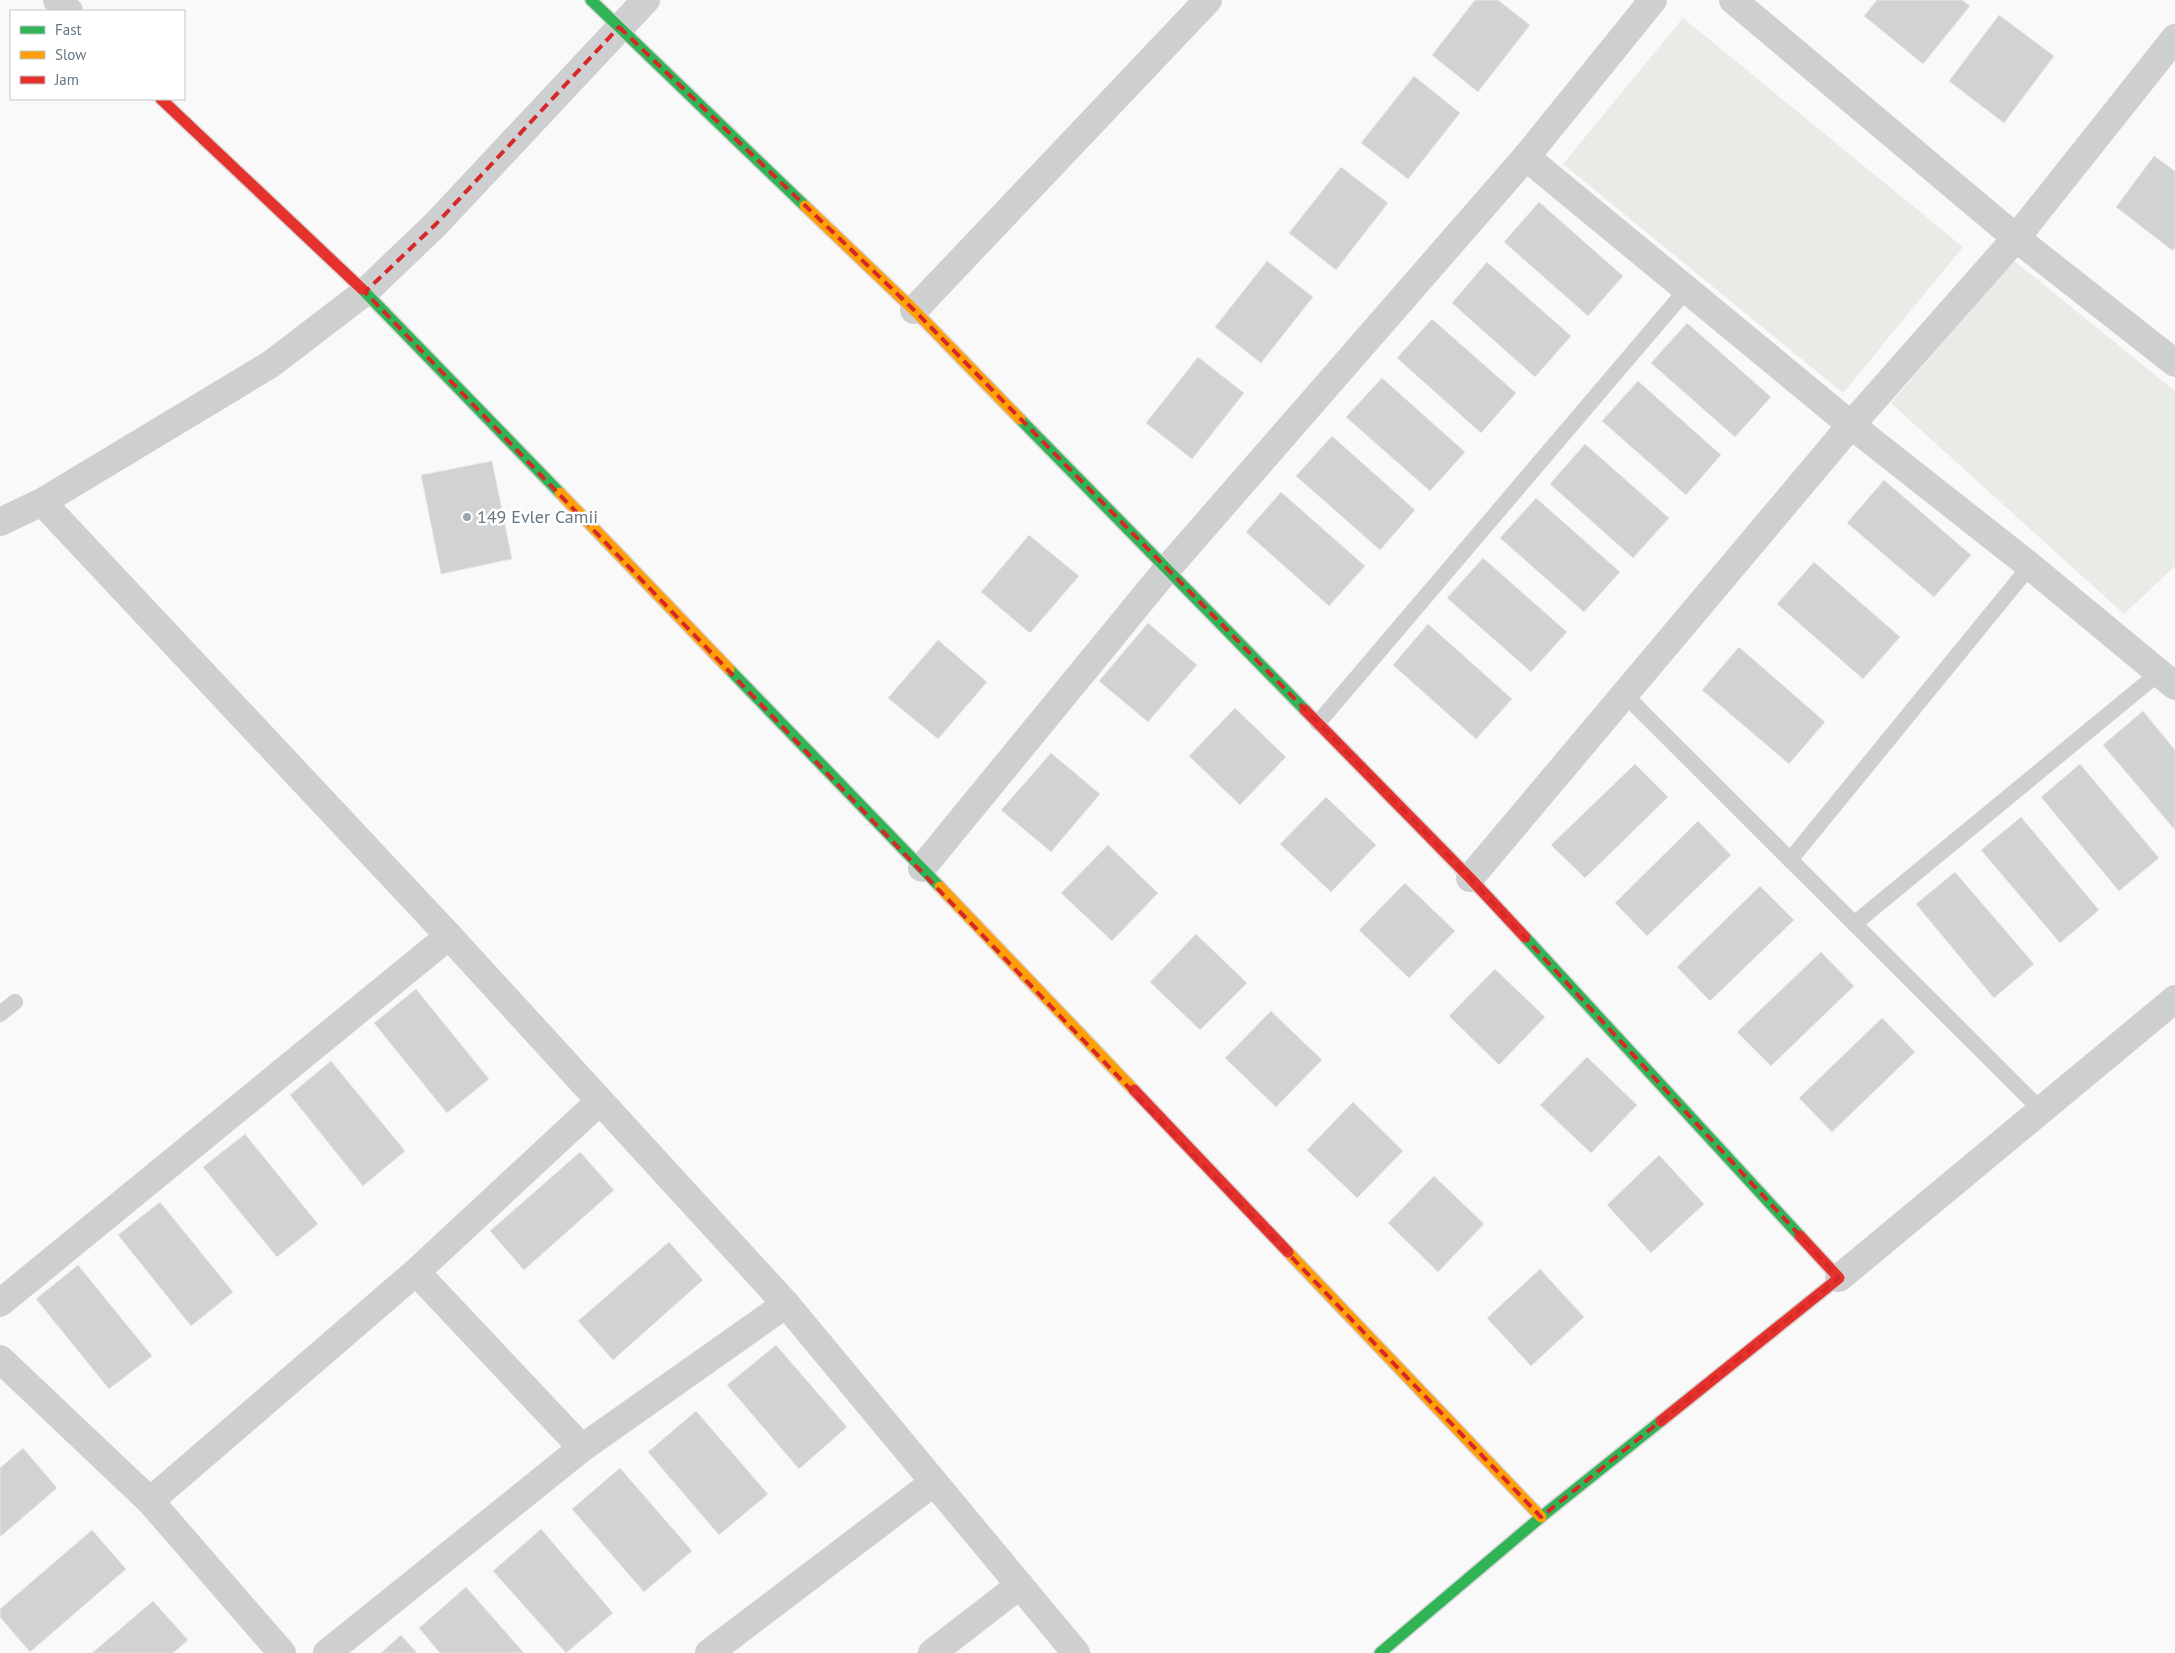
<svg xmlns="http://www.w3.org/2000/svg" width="2175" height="1653" viewBox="0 0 2175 1653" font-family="'PT Sans',sans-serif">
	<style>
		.green { fill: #e8ebe6 }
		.building { fill: #d0d2d3; stroke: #e8e8e8 }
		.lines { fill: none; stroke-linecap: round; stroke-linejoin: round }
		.fast-casing { stroke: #d5d6d7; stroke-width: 14 }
		.slow-casing { stroke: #d5d6d7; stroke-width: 14 }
		.jam-casing { stroke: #d5d6d7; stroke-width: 14 }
		.lane { stroke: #cecfd0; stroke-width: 16 }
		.street { stroke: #cecfd0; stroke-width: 28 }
		.fast { stroke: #30b455; stroke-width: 11 }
		.slow { stroke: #ff9f0a; stroke-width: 11 }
		.jam { stroke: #e5322d; stroke-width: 11 }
		.marked { fill: none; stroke: #d62828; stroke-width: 4; stroke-dasharray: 10 6; stroke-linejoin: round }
		.poi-dot { fill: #99a4ac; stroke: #fff; stroke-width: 2 }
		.labels { text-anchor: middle; stroke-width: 5; stroke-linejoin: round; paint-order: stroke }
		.poi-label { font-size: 18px; fill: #657683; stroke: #fff; text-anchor: start }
	</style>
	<rect width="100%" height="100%" fill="#f9f9f9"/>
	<g class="green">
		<polygon points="1683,18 1963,247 1843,393 1563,164"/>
		<polygon points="2013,260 2175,391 2175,566 2124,614 1891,403"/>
	</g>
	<g class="building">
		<polygon points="1475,0 1498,0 1530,25 1478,92 1432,55"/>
		<polygon points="1877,0 1962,0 1970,6 1923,64 1864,16"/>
		<polygon points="1999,15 2054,56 2004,123 1949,81"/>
		<polygon points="1414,76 1460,113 1408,179 1361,143"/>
		<polygon points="2154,156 2175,171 2175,247 2173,251 2116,207"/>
		<polygon points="1341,167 1388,203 1336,270 1289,233"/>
		<polygon points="1539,202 1623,276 1588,316 1504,242"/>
		<polygon points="1267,261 1313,297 1261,363 1215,327"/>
		<polygon points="1487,262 1571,336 1535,377 1452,303"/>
		<polygon points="1432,319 1516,393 1481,433 1397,358"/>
		<polygon points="1687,323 1771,397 1735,437 1651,363"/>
		<polygon points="1198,357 1244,393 1192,459 1146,423"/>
		<polygon points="1382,378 1465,452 1430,491 1346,417"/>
		<polygon points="1638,381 1721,455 1686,495 1602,421"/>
		<polygon points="1332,436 1415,510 1380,550 1296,476"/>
		<polygon points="1585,444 1669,518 1633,558 1550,484"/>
		<polygon points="492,461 512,559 441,574 421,475"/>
		<polygon points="1884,480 1971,555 1934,597 1847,523"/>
		<polygon points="1281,492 1365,566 1329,606 1246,532"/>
		<polygon points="1536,498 1620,572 1584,612 1500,538"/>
		<polygon points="1029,535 1079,576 1030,633 981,592"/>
		<polygon points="1483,558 1567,632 1531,672 1447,598"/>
		<polygon points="1814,562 1900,637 1863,679 1777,604"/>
		<polygon points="1148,623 1197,665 1148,722 1099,681"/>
		<polygon points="1428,624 1512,699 1476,739 1393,665"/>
		<polygon points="938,640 987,682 938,739 888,698"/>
		<polygon points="1739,647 1825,722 1789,764 1702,690"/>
		<polygon points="1235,708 1286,757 1240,805 1189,756"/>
		<polygon points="2143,711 2175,750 2175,830 2103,745"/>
		<polygon points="1051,753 1100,794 1051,852 1001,810"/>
		<polygon points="1635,764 1668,797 1585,878 1551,845"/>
		<polygon points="2080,764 2159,858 2119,891 2041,797"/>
		<polygon points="1326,797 1376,845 1331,892 1280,844"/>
		<polygon points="2021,817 2099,910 2060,943 1981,850"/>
		<polygon points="1698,821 1731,855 1647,936 1615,903"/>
		<polygon points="1108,845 1158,893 1112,941 1061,893"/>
		<polygon points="1955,872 2034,964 1994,998 1916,904"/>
		<polygon points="1405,883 1455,931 1409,978 1359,930"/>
		<polygon points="1760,886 1794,920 1710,1001 1677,967"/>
		<polygon points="1196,934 1247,983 1200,1030 1150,982"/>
		<polygon points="1821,952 1854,986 1771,1066 1737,1032"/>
		<polygon points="1495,969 1545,1017 1499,1065 1449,1016"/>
		<polygon points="416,989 489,1079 447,1113 374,1023"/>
		<polygon points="1271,1011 1322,1060 1276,1107 1225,1058"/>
		<polygon points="1882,1018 1915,1052 1832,1132 1799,1098"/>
		<polygon points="1587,1057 1637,1105 1591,1153 1540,1105"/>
		<polygon points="331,1061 405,1151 363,1186 290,1095"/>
		<polygon points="1353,1102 1403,1151 1357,1198 1307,1150"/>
		<polygon points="245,1134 318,1224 277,1257 203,1167"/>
		<polygon points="580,1152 614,1190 524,1270 490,1231"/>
		<polygon points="1659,1155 1704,1204 1651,1253 1607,1205"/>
		<polygon points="1434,1176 1484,1224 1438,1272 1388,1223"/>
		<polygon points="160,1202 233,1292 191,1326 118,1235"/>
		<polygon points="669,1242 703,1280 613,1360 578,1321"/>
		<polygon points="78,1265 152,1356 109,1389 36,1299"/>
		<polygon points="1540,1269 1584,1317 1531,1366 1487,1318"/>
		<polygon points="776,1345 847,1427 799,1469 727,1385"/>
		<polygon points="696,1411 768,1494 719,1535 648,1452"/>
		<polygon points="23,1448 57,1488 0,1537 0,1468"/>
		<polygon points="620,1468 692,1551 644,1592 572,1509"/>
		<polygon points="541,1529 613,1613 566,1653 493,1571"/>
		<polygon points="92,1530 126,1569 30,1652 0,1617 0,1609"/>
		<polygon points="466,1587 524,1653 440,1653 419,1628"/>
		<polygon points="153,1601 188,1640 173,1653 92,1653"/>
		<polygon points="401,1635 417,1653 381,1653"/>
	</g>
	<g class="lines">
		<defs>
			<g id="fast">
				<polyline points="591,0 805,206"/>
				<polyline points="362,289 560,493"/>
				<polyline points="1020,419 1305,710"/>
				<polyline points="729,669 940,887"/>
				<polyline points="1525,937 1800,1236"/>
				<polyline points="1380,1653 1541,1517 1661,1421"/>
			</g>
			<g id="slow">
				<polyline points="805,206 914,310 1020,419"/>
				<polyline points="560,493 729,669"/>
				<polyline points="940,887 1134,1090"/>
				<polyline points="1288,1252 1541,1517"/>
			</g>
			<g id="jam">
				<polyline points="161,99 362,289"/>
				<polyline points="1305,710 1470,878 1525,937"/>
				<polyline points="1134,1090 1288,1252"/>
				<polyline points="1661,1421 1839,1278 1800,1236"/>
			</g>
		</defs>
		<use href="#fast" class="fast-casing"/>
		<use href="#slow" class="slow-casing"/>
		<use href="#jam" class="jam-casing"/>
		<g class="lane">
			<polyline points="1624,694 2041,1110"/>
			<polyline points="1318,723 1687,289"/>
			<polyline points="1790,860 2030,566"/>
			<polyline points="1854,924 2160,672"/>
			<polyline points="0,1014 15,1002"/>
		</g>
		<g class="street">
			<polyline points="57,0 69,11"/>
			<polyline points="1733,0 2016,238 2175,363"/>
			<polyline points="1526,157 1851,425 2030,566 2175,686"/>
			<polyline points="914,310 1208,0"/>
			<polyline points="42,502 449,936 786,1304 1076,1653"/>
			<polyline points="0,522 42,502 271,364 365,292 436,224 646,0"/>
			<polyline points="922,868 1167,569 1526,157 1653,0"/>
			<polyline points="1470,878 1851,425 2016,238 2175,38"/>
			<polyline points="416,1272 600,1101"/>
			<polyline points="1839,1278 2175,999"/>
			<polyline points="0,1303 449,936"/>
			<polyline points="0,1359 150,1501 282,1653"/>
			<polyline points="582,1448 786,1304"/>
			<polyline points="150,1501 416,1272 582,1448 327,1653"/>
			<polyline points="709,1653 933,1483"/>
			<polyline points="932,1653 1020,1585"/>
		</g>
		<use href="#fast" class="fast"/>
		<use href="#slow" class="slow"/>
		<use href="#jam" class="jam"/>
	</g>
	<path class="marked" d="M619,27L914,310L1470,878L1839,1278L1541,1517L365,292L436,224Z"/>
	<circle class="poi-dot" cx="467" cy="517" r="5"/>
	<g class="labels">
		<g class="poi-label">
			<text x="477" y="523">149 Evler Camii</text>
		</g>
	</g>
	<rect x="10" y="10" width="175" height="90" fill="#ffffff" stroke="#c1c8cd"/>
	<rect x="20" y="26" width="25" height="8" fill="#30b455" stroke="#c1c8cd"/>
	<text x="55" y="35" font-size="15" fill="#657683">Fast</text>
	<rect x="20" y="51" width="25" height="8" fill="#ff9f0a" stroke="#c1c8cd"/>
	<text x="55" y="60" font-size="15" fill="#657683">Slow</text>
	<rect x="20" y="76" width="25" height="8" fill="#e5322d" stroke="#c1c8cd"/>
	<text x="55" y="85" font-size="15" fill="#657683">Jam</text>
</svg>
